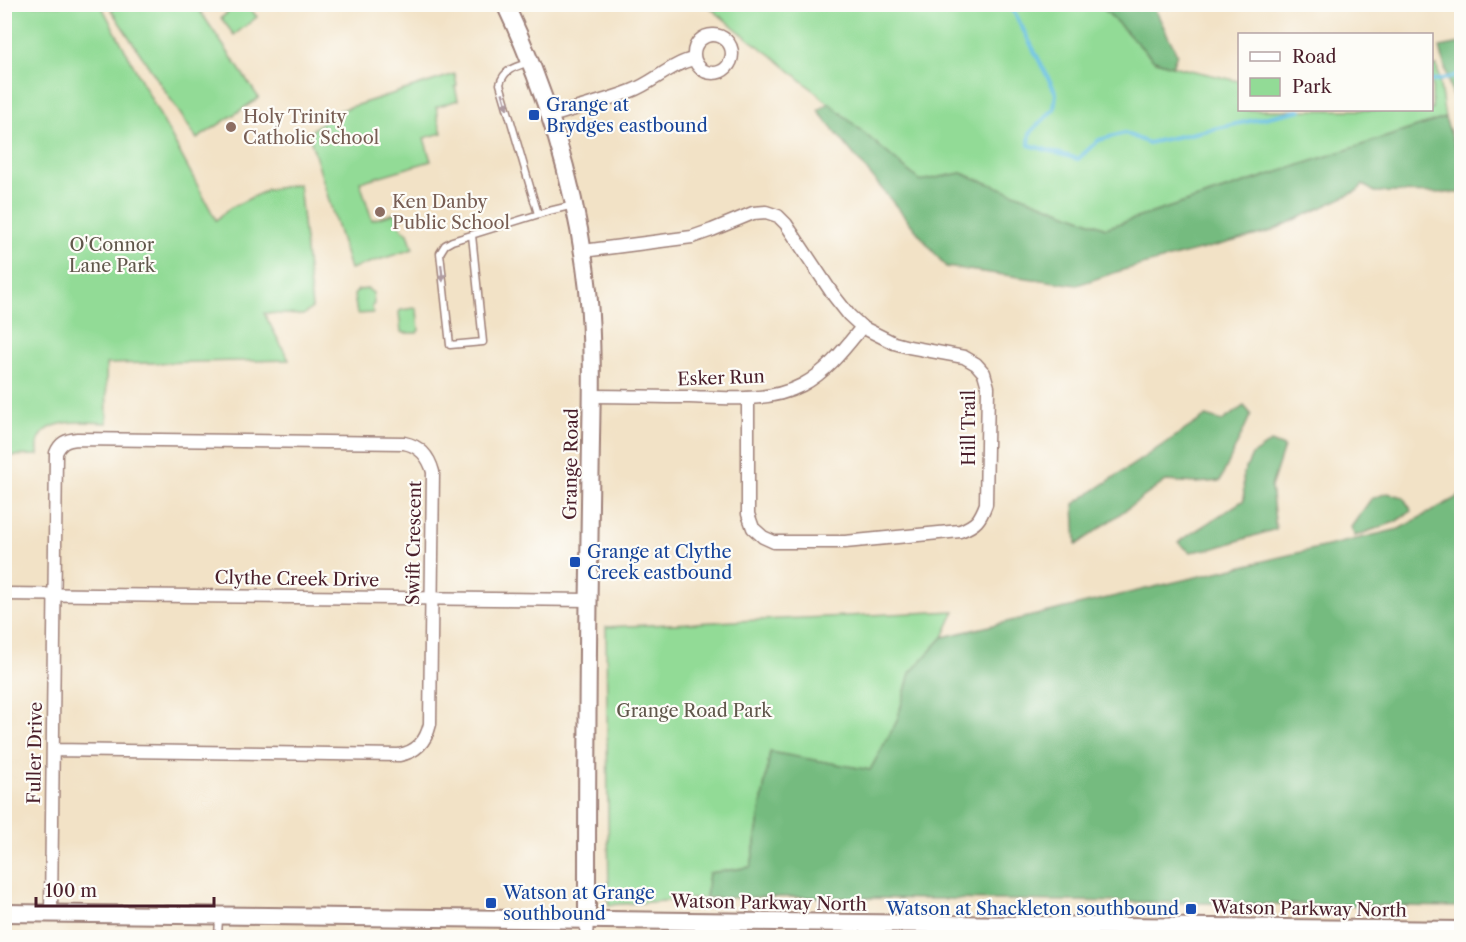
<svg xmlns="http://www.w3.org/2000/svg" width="1466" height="942" viewBox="0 0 1466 942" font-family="'Libre Caslon Text',serif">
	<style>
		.green { fill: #92db96; stroke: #6e7d60; stroke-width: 1.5 }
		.forest { fill: #75bb7f; stroke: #606d55; stroke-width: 1.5 }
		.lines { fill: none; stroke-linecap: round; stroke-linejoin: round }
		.stream { stroke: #66c0e4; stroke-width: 4 }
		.lane-casing { stroke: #9e8078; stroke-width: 9 }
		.street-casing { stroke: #9e8078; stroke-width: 15 }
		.secondary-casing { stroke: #9e8078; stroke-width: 20 }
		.lane { stroke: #fff; stroke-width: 6 }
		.street { stroke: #fff; stroke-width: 12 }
		.secondary { stroke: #fff; stroke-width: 16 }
		.oneway { fill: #ae9aa0 }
		.transit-dot { fill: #1a4fb4; stroke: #fdfcf7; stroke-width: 2 }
		.education-dot { fill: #8d6e63; stroke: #fdfcf7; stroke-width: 2 }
		.labels { text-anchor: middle; stroke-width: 4.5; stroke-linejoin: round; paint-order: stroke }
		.transit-label { font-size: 18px; fill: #164399; stroke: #fdfcf7; text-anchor: start }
		.education-label { font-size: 18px; fill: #785e54; stroke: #fdfcf7; text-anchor: start }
		.park-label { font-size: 18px; fill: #60574b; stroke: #fdfcf7 }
		.street-label { font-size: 18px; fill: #4a1f2b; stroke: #fdfcf7 }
	</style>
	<rect width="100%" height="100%" fill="#fdfcf7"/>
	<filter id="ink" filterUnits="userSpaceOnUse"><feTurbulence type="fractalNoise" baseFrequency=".0167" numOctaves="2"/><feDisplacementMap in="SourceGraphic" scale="12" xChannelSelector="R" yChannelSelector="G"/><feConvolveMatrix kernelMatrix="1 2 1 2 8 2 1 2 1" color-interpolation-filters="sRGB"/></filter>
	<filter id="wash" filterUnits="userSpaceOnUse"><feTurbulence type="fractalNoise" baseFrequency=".008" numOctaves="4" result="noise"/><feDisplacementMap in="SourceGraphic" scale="24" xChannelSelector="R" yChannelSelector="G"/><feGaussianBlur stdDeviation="1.35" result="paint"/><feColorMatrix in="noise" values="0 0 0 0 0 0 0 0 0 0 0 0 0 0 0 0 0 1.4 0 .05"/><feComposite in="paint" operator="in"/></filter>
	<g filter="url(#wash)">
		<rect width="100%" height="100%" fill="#f2e2c6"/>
		<g class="green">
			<path d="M4,5H101L216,220L230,208L267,190L299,184L312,308L303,315L264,313L289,360L106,364L107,423C88,422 48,417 39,440C37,444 38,451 38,455L5,456Z"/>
			<polygon points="119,5 196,5 259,98 197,139 111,10"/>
			<polygon points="238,5 247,5 257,17 234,35 221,18"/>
			<polygon points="709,5 1100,5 1154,60 1172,66 1239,81 1240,110 1432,110 1432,66 1437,66 1445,118 1106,228 961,173 920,181 774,57 751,41 709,7"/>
			<polygon points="455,74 457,86 455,87 458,100 436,107 438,114 437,115 442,133 424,138 431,161 360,182 372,220 396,213 402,229 408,233 413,249 350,269 309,135 314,128 338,111"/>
			<polygon points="368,289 373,293 374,304 372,306 373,313 357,314 354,295 358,290"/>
			<polygon points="415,308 417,310 419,330 417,333 404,333 401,332 399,312 401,310"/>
			<polygon points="955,611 943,637 910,673 897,721 870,770 770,752 751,867 709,873 706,898 609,905 606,627"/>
		</g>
		<g class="forest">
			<polygon points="1100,5 1153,5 1177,54 1172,66 1154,60"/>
			<polygon points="1461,43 1461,95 1459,96 1452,96 1440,47"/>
			<polygon points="829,103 920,181 961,173 1106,228 1445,118 1461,162 1461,193 1375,192 1363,185 1357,191 1269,232 1123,270 1077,285 946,267 818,111"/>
			<polygon points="1244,406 1251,414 1220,481 1196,483 1166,481 1076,545 1074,504 1206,416 1222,421"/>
			<polygon points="1271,442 1284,447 1271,487 1276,529 1215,548 1190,552 1178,542 1244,500 1243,475 1252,455"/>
			<polygon points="1387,493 1403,497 1412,511 1395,522 1355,536 1351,527 1371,499"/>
			<polygon points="1461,495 1461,907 797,897 706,898 709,873 751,867 770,752 870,770 897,721 910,673 943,637 1399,529"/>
		</g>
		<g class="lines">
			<g class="stream">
				<polyline points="1010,4 1056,93 1054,109 1030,133 1029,145 1078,159 1099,140 1125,133 1148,143 1301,110"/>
				<polyline points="1432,81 1462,75"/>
			</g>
		</g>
	</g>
	<g filter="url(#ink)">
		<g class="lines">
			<defs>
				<g id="lane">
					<path d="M527,63C514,67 504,70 500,84L538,214"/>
					<polyline points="472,235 483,342 450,345 440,253 445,245 452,241 549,211 574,205"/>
					<polyline points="975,926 975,938"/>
					<polyline points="218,938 219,917"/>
				</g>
				<g id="street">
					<circle cx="713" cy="54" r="19"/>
					<path d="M551,116C577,108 605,101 631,91C653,83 672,63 694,59"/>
					<path d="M583,251L692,237L712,230L753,213L766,212L778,216L786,224L834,296L849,315L862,327L894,343L909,347L964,357L976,364L984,373L988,387L986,504C980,520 976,525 960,531L845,542H774L763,537L753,528L748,514V398"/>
					<path d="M592,396C624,396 656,397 689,397C726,398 768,403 802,385C827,372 845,348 862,327"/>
					<polyline points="4,594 589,600"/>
					<path d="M51,913L56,453C60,443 66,440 77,439L404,443C420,446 429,457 433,472L430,724C426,741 417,752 399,755L53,750"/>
					<polyline points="586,938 587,920"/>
				</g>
				<g id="secondary">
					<path d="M505,4C548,95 577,190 588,290C593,340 592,390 591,439C590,483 590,527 589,570C587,687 587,804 587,920"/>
					<polyline points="4,913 1462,930"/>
				</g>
			</defs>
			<use href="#lane" class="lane-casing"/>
			<use href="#street" class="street-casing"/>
			<use href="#secondary" class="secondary-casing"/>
			<use href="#lane" class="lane"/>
			<use href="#street" class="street"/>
			<use href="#secondary" class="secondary"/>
		</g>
		<defs><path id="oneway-solid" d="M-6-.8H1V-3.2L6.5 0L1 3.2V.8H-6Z" transform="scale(1.5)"/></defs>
		<g class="oneway">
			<use href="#oneway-solid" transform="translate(505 101) rotate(74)"/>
			<use href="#oneway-solid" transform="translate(442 273) rotate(84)"/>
		</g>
	</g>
	<g class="transit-dot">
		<rect x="528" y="109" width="12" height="12" rx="3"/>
		<rect x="569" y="556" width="12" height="12" rx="3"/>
		<rect x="485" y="897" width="12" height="12" rx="3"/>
		<rect x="1185" y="903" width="12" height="12" rx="3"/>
	</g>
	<g class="education-dot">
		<circle cx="231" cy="127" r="6"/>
		<circle cx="380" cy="212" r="6"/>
	</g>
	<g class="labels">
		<g class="transit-label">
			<text x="546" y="111">Grange at<tspan x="546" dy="21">Brydges eastbound</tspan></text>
			<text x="587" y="558">Grange at Clythe<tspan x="587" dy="21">Creek eastbound</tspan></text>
			<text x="503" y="899">Watson at Grange<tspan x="503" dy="21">southbound</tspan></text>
			<text x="1179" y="915" text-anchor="end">Watson at Shackleton southbound</text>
		</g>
		<g class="education-label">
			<text x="243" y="123">Holy Trinity<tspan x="243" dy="21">Catholic School</tspan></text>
			<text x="392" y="208">Ken Danby<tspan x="392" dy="21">Public School</tspan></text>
		</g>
		<g class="park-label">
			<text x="112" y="251">O'Connor<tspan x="112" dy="21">Lane Park</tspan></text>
			<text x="694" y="717">Grange Road Park</text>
		</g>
		<g class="street-label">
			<text transform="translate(721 378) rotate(-2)" y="6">Esker Run</text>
			<text transform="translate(969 428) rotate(-90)" y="6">Hill Trail</text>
			<text transform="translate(571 464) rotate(-89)" y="6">Grange Road</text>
			<text transform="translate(414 543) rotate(-89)" y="6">Swift Crescent</text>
			<text transform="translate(297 579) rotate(1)" y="6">Clythe Creek Drive</text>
			<text transform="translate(35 753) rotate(-89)" y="6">Fuller Drive</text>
			<text transform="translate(769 903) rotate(1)" y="6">Watson Parkway North</text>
			<text transform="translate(1309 909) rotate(1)" y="6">Watson Parkway North</text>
		</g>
	</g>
	<rect width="1466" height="942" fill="none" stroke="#fdfcf7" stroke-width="24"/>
	<rect x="1238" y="33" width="195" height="78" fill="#fdfcf7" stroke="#b5a4a5" stroke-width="1.5"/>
	<rect x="1250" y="52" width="30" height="9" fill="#ffffff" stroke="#b5a4a5" stroke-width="1.5"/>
	<text x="1292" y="63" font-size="18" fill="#4a1f2b">Road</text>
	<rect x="1250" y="78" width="30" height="18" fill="#92db96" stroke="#b5a4a5" stroke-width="1.5"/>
	<text x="1292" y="93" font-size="18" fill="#4a1f2b">Park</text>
	<path d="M36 897v9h178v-9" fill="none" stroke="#4a1f2b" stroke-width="3"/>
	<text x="45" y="897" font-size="18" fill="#4a1f2b" stroke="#fdfcf7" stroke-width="4.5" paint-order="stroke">100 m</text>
</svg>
